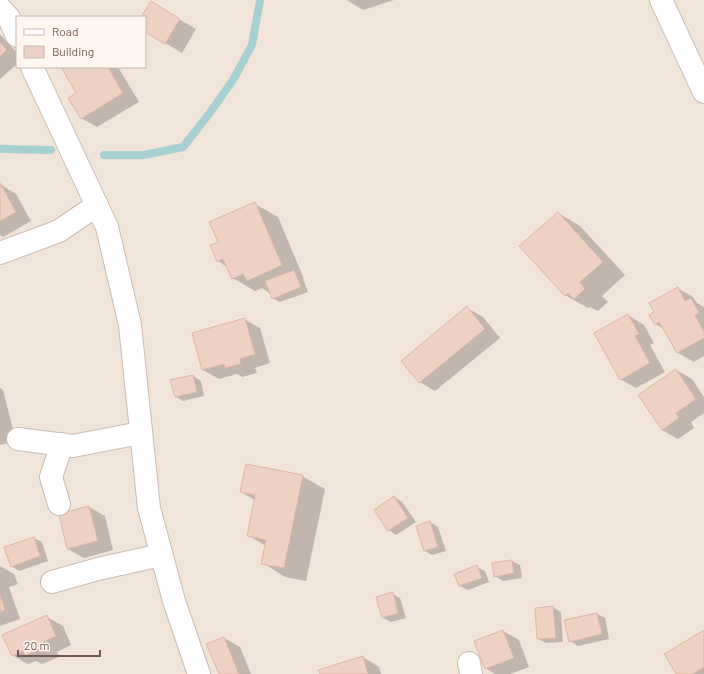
<svg xmlns="http://www.w3.org/2000/svg" width="704" height="674" viewBox="0 0 704 674" font-family="Barlow,sans-serif">
	<style>
		.residential { fill: #f1e4d9; fill-rule: evenodd }
		.shadow { fill: #0003 }
		.lines { fill: none; stroke-linecap: round; stroke-linejoin: round }
		.stream { stroke: #a7d0d3; stroke-width: 8 }
		.building { fill: #edd1c4; stroke: #deb7a6 }
		.street-casing { stroke: #ccbab1; stroke-width: 24 }
		.street { stroke: #fff; stroke-width: 22 }
	</style>
	<rect width="100%" height="100%" fill="#faf3ea"/>
	<path class="residential" d="M0,0H704V674H0ZM17,17H145V67H17Z"/>
	<g class="shadow">
		<polygon points="347,0 394,0 363,10"/>
		<polygon points="151,3 196,29 182,53 145,31 145,17 142,17"/>
		<polygon points="0,34 17,53 17,64 0,79"/>
		<polygon points="62,67 118,67 139,102 97,127 81,118 78,94"/>
		<polygon points="0,184 16,194 31,221 3,237 0,235"/>
		<polygon points="255,204 278,217 304,279 303,279 308,292 280,302 272,298 271,294 262,288 255,291 233,278 227,267 218,261 219,242"/>
		<polygon points="558,213 580,226 625,275 602,296 608,302 598,311 590,307 588,308 565,295"/>
		<polygon points="678,288 693,297 697,303 704,307 704,356 694,362 678,353 665,330 656,324 655,313"/>
		<polygon points="467,308 483,317 500,338 435,391 420,382"/>
		<polygon points="628,315 644,325 654,343 650,345 665,372 636,388 620,379"/>
		<polygon points="244,319 260,328 270,363 255,368 257,373 242,377 237,374 219,379 203,370 193,334"/>
		<polygon points="676,370 692,379 704,397 704,413 691,422 694,428 678,439 662,430"/>
		<polygon points="193,376 201,381 204,396 183,401 176,397"/>
		<polygon points="0,388 3,390 16,441 0,445"/>
		<polygon points="302,476 325,489 306,581 285,577 263,563 266,546 248,535 255,500 241,492"/>
		<polygon points="395,497 402,502 416,522 396,535 389,530"/>
		<polygon points="89,507 105,516 113,550 84,558 68,549"/>
		<polygon points="430,522 438,527 446,551 432,555 425,551"/>
		<polygon points="34,538 42,542 48,561 19,571 11,566"/>
		<polygon points="512,561 520,565 522,578 503,581 495,576"/>
		<polygon points="0,566 14,574 18,584 9,587 20,619 0,626"/>
		<polygon points="477,567 485,571 489,582 468,590 460,586 456,575"/>
		<polygon points="393,594 400,598 406,618 391,622 383,618"/>
		<polygon points="553,607 561,612 563,642 546,643 538,639 536,608"/>
		<polygon points="597,614 605,618 609,639 578,646 570,641"/>
		<polygon points="47,617 63,626 71,645 57,652 59,657 42,664 36,661 28,664 12,655"/>
		<polygon points="503,631 519,640 529,667 510,674 495,674 485,668"/>
		<polygon points="704,631 704,674 677,674"/>
		<polygon points="224,638 240,647 251,674 220,674"/>
		<polygon points="363,657 379,667 381,674 321,674"/>
	</g>
	<g class="lines">
		<g class="stream">
			<polyline points="0,149 51,150"/>
			<polyline points="104,155 144,155 183,147 209,114 233,80 252,45 260,0"/>
		</g>
	</g>
	<g class="building">
		<polygon points="151,1 180,19 165,44 145,32 145,17 141,17"/>
		<polygon points="0,42 7,50 0,56"/>
		<polygon points="61,67 108,67 123,93 81,119 68,98 76,93"/>
		<polygon points="0,183 16,212 0,221"/>
		<polygon points="255,202 282,265 247,281 243,274 232,279 223,259 217,262 210,245 218,242 209,222"/>
		<polygon points="558,212 603,262 580,282 585,289 574,299 568,293 565,296 519,246"/>
		<polygon points="294,270 301,287 272,299 265,281"/>
		<polygon points="678,287 685,301 691,298 699,313 695,315 704,332 704,338 677,353 659,322 655,325 649,315 654,312 649,303"/>
		<polygon points="467,306 485,329 419,383 401,361"/>
		<polygon points="628,314 639,334 635,336 650,363 620,380 594,333"/>
		<polygon points="245,318 255,354 240,359 241,364 225,368 224,364 202,370 192,333"/>
		<polygon points="676,369 696,399 676,413 679,418 662,430 638,395"/>
		<polygon points="193,375 197,392 175,397 170,380"/>
		<polygon points="246,464 303,475 284,568 261,564 266,540 247,536 255,495 240,492"/>
		<polygon points="394,496 408,518 388,531 374,510"/>
		<polygon points="89,506 98,541 67,549 59,514"/>
		<polygon points="430,521 438,547 424,551 416,526"/>
		<polygon points="34,537 40,556 11,567 4,547"/>
		<polygon points="512,560 514,573 494,577 492,563"/>
		<polygon points="477,565 482,578 459,586 454,574"/>
		<polygon points="393,592 398,613 382,618 376,597"/>
		<polygon points="0,595 5,610 0,612"/>
		<polygon points="553,606 556,638 537,639 535,608"/>
		<polygon points="597,613 602,634 569,642 564,620"/>
		<polygon points="47,615 56,636 42,643 44,647 25,656 23,651 12,656 2,635"/>
		<polygon points="503,630 514,658 485,669 474,641"/>
		<polygon points="704,630 704,667 693,674 676,674 664,654"/>
		<polygon points="224,637 239,674 219,674 206,644"/>
		<polygon points="363,656 368,674 320,674 318,670"/>
	</g>
	<g class="lines">
		<defs>
			<g id="street">
				<polyline points="661,0 704,92"/>
				<polyline points="0,8 9,18 17,36"/>
				<polyline points="32,67 107,227 130,325 149,508 174,601 199,674"/>
				<polyline points="0,253 59,231 97,205"/>
				<polyline points="18,439 73,446 140,433"/>
				<polyline points="59,504 51,477 62,444"/>
				<polyline points="52,582 98,569 161,555"/>
				<polyline points="469,663 471,674"/>
			</g>
		</defs>
		<use href="#street" class="street-casing"/>
		<use href="#street" class="street"/>
	</g>
	<rect x="16" y="16" width="130" height="52" fill="#fdf7f0" stroke="#c6b8b0"/>
	<rect x="24" y="29" width="20" height="6" fill="#ffffff" stroke="#c6b8b0"/>
	<text x="52" y="36" font-size="12" fill="#735950">Road</text>
	<rect x="24" y="46" width="20" height="12" fill="#edd1c4" stroke="#c6b8b0"/>
	<text x="52" y="56" font-size="12" fill="#735950">Building</text>
	<path d="M18 650v6h82v-6" fill="none" stroke="#735950" stroke-width="2"/>
	<text x="24" y="650" font-size="12" fill="#735950" stroke="#fdf7f0" stroke-width="3" paint-order="stroke">20 m</text>
</svg>
